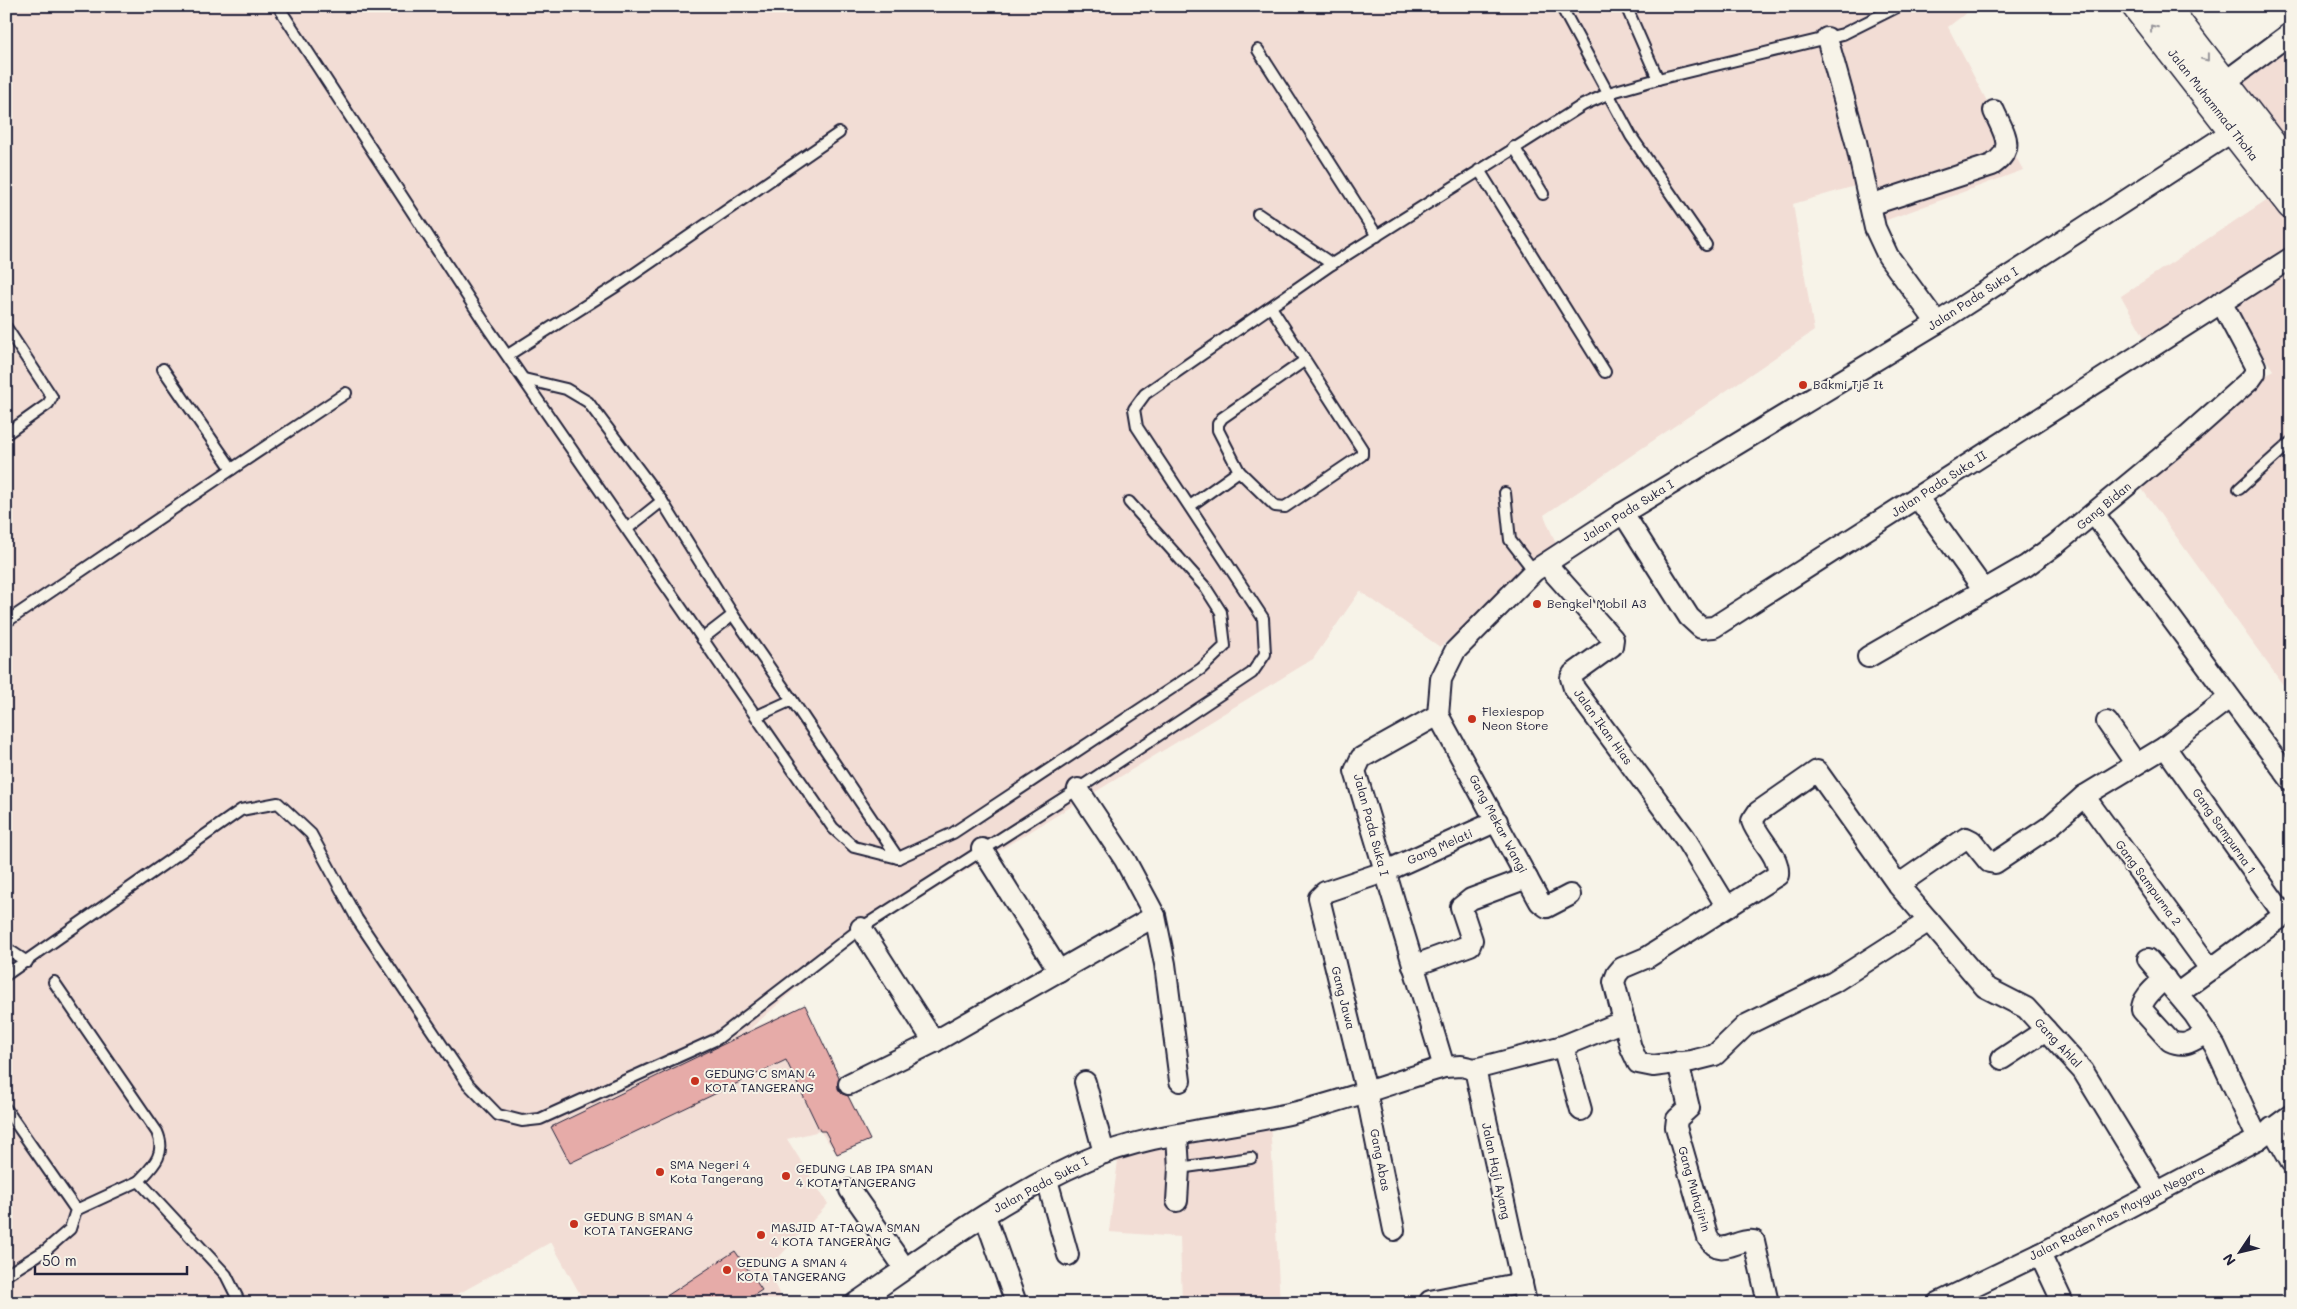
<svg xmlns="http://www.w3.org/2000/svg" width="2297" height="1309" viewBox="0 0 2297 1309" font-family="Mali,sans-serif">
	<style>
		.built { fill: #f2ddd5 }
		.building { fill: #e6aba8; stroke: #22223b }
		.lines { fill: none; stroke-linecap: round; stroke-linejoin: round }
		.lane-casing { stroke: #22223b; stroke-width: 14 }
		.street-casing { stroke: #22223b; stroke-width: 24 }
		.primary-casing { stroke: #22223b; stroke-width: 31 }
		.lane { stroke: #f7f3e8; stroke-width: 10 }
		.street { stroke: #f7f3e8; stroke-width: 20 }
		.primary { stroke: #f7f3e8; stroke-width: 28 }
		.oneway { stroke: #97959a }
		.poi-dot { fill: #c8321e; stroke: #f7f3e8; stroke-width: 2 }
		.labels { text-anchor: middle; stroke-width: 4; stroke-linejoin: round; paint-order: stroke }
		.street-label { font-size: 12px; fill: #22223b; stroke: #f7f3e8 }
		.poi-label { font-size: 12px; fill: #22223b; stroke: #f7f3e8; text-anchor: start }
	</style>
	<rect width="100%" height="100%" fill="#f7f3e8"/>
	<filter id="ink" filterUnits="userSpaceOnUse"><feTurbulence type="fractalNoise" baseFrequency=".02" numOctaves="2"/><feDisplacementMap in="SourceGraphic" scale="10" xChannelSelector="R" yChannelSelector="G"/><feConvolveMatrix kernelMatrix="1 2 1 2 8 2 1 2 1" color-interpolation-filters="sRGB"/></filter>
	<g filter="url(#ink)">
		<g class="built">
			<polygon points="6,6 1975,6 1948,27 2023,170 1873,225 1862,184 1793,204 1814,331 1544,515 1558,549 1440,647 1360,591 1313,659 846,944 750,1029 805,1005 870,1140 837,1154 820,1131 787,1139 828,1204 767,1270 784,1303 585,1303 551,1242 442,1303 6,1303"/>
			<polygon points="2291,33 2291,696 2142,489 2273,370 2231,309 2155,356 2121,296 2271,197 2196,104"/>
			<polygon points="1270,1121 1280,1303 1182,1303 1180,1237 1109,1232 1119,1152"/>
		</g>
		<g class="building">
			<polygon points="805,1005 839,1077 838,1089 842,1094 848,1096 870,1140 837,1154 825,1131 820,1131 786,1060 570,1163 551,1127"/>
			<polygon points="735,1251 762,1290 742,1303 656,1303"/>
		</g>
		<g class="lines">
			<defs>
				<g id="lane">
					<polyline points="278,6 490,331 833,828 854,847 898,858 953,833 1201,669 1225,646 1221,612 1205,587 1129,502"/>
					<polyline points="1561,6 1631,136 1706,245"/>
					<polyline points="1626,6 1658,79"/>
					<polyline points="1258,50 1377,236"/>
					<polyline points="1514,147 1543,194"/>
					<polyline points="1479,170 1605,372"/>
					<polyline points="1258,214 1332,264"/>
					<polyline points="6,327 52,397 48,404 6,434"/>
					<polyline points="508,355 618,285 839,133"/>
					<polyline points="524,379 566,389 588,402 662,501 733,615 702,639"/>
					<polyline points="232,469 346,393"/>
					<polyline points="1239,471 1218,430 1218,424 1222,418 1304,361"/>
					<polyline points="2239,489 2291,442"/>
					<polyline points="1505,493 1510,540 1534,571"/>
					<polyline points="1190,506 1239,471 1275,506 1285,507 1362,455 1362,449 1271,307"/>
					<polyline points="628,528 662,501"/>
					<polyline points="733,615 792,700"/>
					<polyline points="6,622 232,469 163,369"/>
					<polyline points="757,716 792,700 898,858"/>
					<polyline points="6,948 27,962"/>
					<polyline points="6,975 241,810 278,803 311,834 357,919 468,1084 498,1115 522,1121 540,1119 717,1039 861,928 1078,789 1252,673 1265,654 1263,618 1137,427 1134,409 1145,394 1332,264 1583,105 1612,92 1658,79 1843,34 1899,6"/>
					<path d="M54,982L157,1132C167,1154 153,1166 139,1181"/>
					<polyline points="6,1109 76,1210 70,1229 46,1250 6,1275"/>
					<polyline points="1179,1168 1251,1158"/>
					<polyline points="76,1210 139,1181 226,1275 240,1303"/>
				</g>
				<g id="street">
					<polyline points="1827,38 1856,142 1875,228 1888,256 1937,323"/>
					<polyline points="2214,90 2291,33"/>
					<path d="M1870,205L1992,165C2017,148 2004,134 1994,111"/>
					<polyline points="1918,498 1984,590"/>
					<polyline points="1623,513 1689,617 1701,628 1714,627 2291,258"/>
					<polyline points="2095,515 2291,780"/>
					<polyline points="1546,564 1613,639 1612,646 1573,674 1571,678 1574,688 1685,838 1727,907"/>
					<polyline points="1868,657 2026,566 2056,544 2187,436 2250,380 2255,373 2255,366 2221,302"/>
					<polyline points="1438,715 1540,902 1547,907 1570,895"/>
					<polyline points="2107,722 2136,764"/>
					<polyline points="2165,747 2284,915"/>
					<polyline points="1078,789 1125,860 1155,916 1165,964 1180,1081"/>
					<polyline points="2084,796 2211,970"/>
					<polyline points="982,849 1059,971"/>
					<path d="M1898,885L1817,771L1758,812L1752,821C1758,839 1780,855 1778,875L1648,957L1622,968L1617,974L1614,982L1631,1048L1638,1063L1653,1066L1691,1061L1715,1055L1746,1025L1834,982L1929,921L1898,885L1966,838L1972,841L1989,862L1995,863L2049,827L2084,796L2165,747L2229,698"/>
					<polyline points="1929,921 1985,987 2026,1008 2083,1071 2157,1192"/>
					<polyline points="2148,959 2194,1014 2215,1046 2258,1139"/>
					<polyline points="1413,966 1470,945 1472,940 1461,907 1471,899 1527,878"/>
					<path d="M2165,978C2157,986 2141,998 2142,1010L2170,1041C2185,1048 2192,1041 2206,1033"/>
					<polyline points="2178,993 2291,910"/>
					<polyline points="934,1042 1155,916"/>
					<polyline points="1563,1046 1581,1110"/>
					<polyline points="2002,1059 2046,1030"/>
					<path d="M1678,1062L1689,1108L1677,1119L1676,1127L1708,1238C1721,1259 1736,1238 1754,1241L1768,1303"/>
					<polyline points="1444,1067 1355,771 1361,758 1438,715 1441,679 1455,651 1534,571 1623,513 1937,323 2233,131"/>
					<polyline points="1475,1069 1563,1046 1624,1021"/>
					<polyline points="1085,1082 1104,1153"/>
					<polyline points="849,1084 934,1042 861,928"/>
					<polyline points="2272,1128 2291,1162"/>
					<polyline points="1047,1180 1068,1255"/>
					<polyline points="850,1190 904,1267"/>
					<polyline points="1177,1201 1179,1168 1177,1135"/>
					<polyline points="985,1216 1016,1303"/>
					<polyline points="1394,1230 1366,1091 1319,898 1325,892 1384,872 1497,821"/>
					<polyline points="2040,1254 2063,1303"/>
					<polyline points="1430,1301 1522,1283"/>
					<path d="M856,1303C930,1252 1004,1196 1087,1160C1147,1133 1228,1128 1293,1113C1344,1101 1394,1082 1444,1067L1461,1066L1475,1069L1526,1303"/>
					<polyline points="1938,1303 2040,1254 2258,1139 2291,1115"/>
				</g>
				<g id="primary">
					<polyline points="2136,6 2291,205"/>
					<polyline points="2165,6 2291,169"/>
				</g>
			</defs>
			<use href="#lane" class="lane-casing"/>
			<use href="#street" class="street-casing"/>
			<use href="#primary" class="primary-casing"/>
			<use href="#lane" class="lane"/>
			<use href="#street" class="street"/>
			<use href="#primary" class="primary"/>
		</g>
		<defs><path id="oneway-chevron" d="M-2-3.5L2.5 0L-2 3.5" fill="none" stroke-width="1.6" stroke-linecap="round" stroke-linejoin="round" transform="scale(1.25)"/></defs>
		<g class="oneway">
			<use href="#oneway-chevron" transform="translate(2153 28) rotate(-128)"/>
			<use href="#oneway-chevron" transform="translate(2206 58) rotate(52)"/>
		</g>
	</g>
	<g class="poi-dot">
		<circle cx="1803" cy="385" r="5"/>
		<circle cx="1537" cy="604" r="5"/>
		<circle cx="1472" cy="719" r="5"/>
		<circle cx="695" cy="1081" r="5"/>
		<circle cx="660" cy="1172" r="5"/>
		<circle cx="786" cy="1176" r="5"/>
		<circle cx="574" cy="1224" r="5"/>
		<circle cx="761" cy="1235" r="5"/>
		<circle cx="727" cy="1270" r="5"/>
	</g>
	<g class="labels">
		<g class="street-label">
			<text transform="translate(2213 105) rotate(52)" y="4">Jalan Muhammad Thoha</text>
			<text transform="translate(1973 299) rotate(-33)" y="4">Jalan Pada Suka I</text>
			<text transform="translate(1939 484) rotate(-33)" y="4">Jalan Pada Suka II</text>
			<text transform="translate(2104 506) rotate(-40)" y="4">Gang Bidan</text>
			<text transform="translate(1628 511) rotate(-32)" y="4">Jalan Pada Suka I</text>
			<text transform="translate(1603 727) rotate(54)" y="4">Jalan Ikan Hias</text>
			<text transform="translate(1498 824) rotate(62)" y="4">Gang Mekar Wangi</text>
			<text transform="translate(1371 825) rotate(75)" y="4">Jalan Pada Suka I</text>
			<text transform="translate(2224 831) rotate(55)" y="4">Gang Sampurna 1</text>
			<text transform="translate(1440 847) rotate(-24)" y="4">Gang Melati</text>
			<text transform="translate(2148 883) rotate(54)" y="4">Gang Sampurna 2</text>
			<text transform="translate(1343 998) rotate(76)" y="4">Gang Jawa</text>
			<text transform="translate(2058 1043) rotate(47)" y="4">Gang Ahlal</text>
			<text transform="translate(1380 1160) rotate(79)" y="4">Gang Abas</text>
			<text transform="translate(1496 1171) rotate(78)" y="4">Jalan Haji Ayang</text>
			<text transform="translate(1041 1185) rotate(-28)" y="4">Jalan Pada Suka I</text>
			<text transform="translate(1694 1189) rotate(74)" y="4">Gang Muhajirin</text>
			<text transform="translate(2117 1213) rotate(-27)" y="4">Jalan Raden Mas Maygua Negara</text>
		</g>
		<g class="poi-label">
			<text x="1813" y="389">Bakmi Tje It</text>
			<text x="1547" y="608">Bengkel Mobil A3</text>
			<text x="1482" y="716">Flexiespop<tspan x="1482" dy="14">Neon Store</tspan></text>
			<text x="705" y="1078">GEDUNG C SMAN 4<tspan x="705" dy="14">KOTA TANGERANG</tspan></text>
			<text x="670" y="1169">SMA Negeri 4<tspan x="670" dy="14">Kota Tangerang</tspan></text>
			<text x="796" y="1173">GEDUNG LAB IPA SMAN<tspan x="796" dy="14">4 KOTA TANGERANG</tspan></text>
			<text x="584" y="1221">GEDUNG B SMAN 4<tspan x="584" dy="14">KOTA TANGERANG</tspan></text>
			<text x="771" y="1232">MASJID AT-TAQWA SMAN<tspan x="771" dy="14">4 KOTA TANGERANG</tspan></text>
			<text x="737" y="1267">GEDUNG A SMAN 4<tspan x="737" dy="14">KOTA TANGERANG</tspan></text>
		</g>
	</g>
	<rect width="2297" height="1309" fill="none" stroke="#f7f3e8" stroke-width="25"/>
	<rect x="12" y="12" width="2272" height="1284" fill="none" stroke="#22223b" stroke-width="2" filter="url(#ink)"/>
	<g transform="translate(2240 1252) rotate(235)" stroke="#f7f3e8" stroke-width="4" paint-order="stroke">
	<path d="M0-4L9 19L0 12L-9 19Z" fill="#22223b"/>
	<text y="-8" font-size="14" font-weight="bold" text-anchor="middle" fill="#22223b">N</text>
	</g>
	<path d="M35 1266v8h152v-8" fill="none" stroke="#22223b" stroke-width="2.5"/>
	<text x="42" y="1266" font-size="15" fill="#22223b" stroke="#f7f3e8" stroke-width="4" paint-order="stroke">50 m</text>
</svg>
